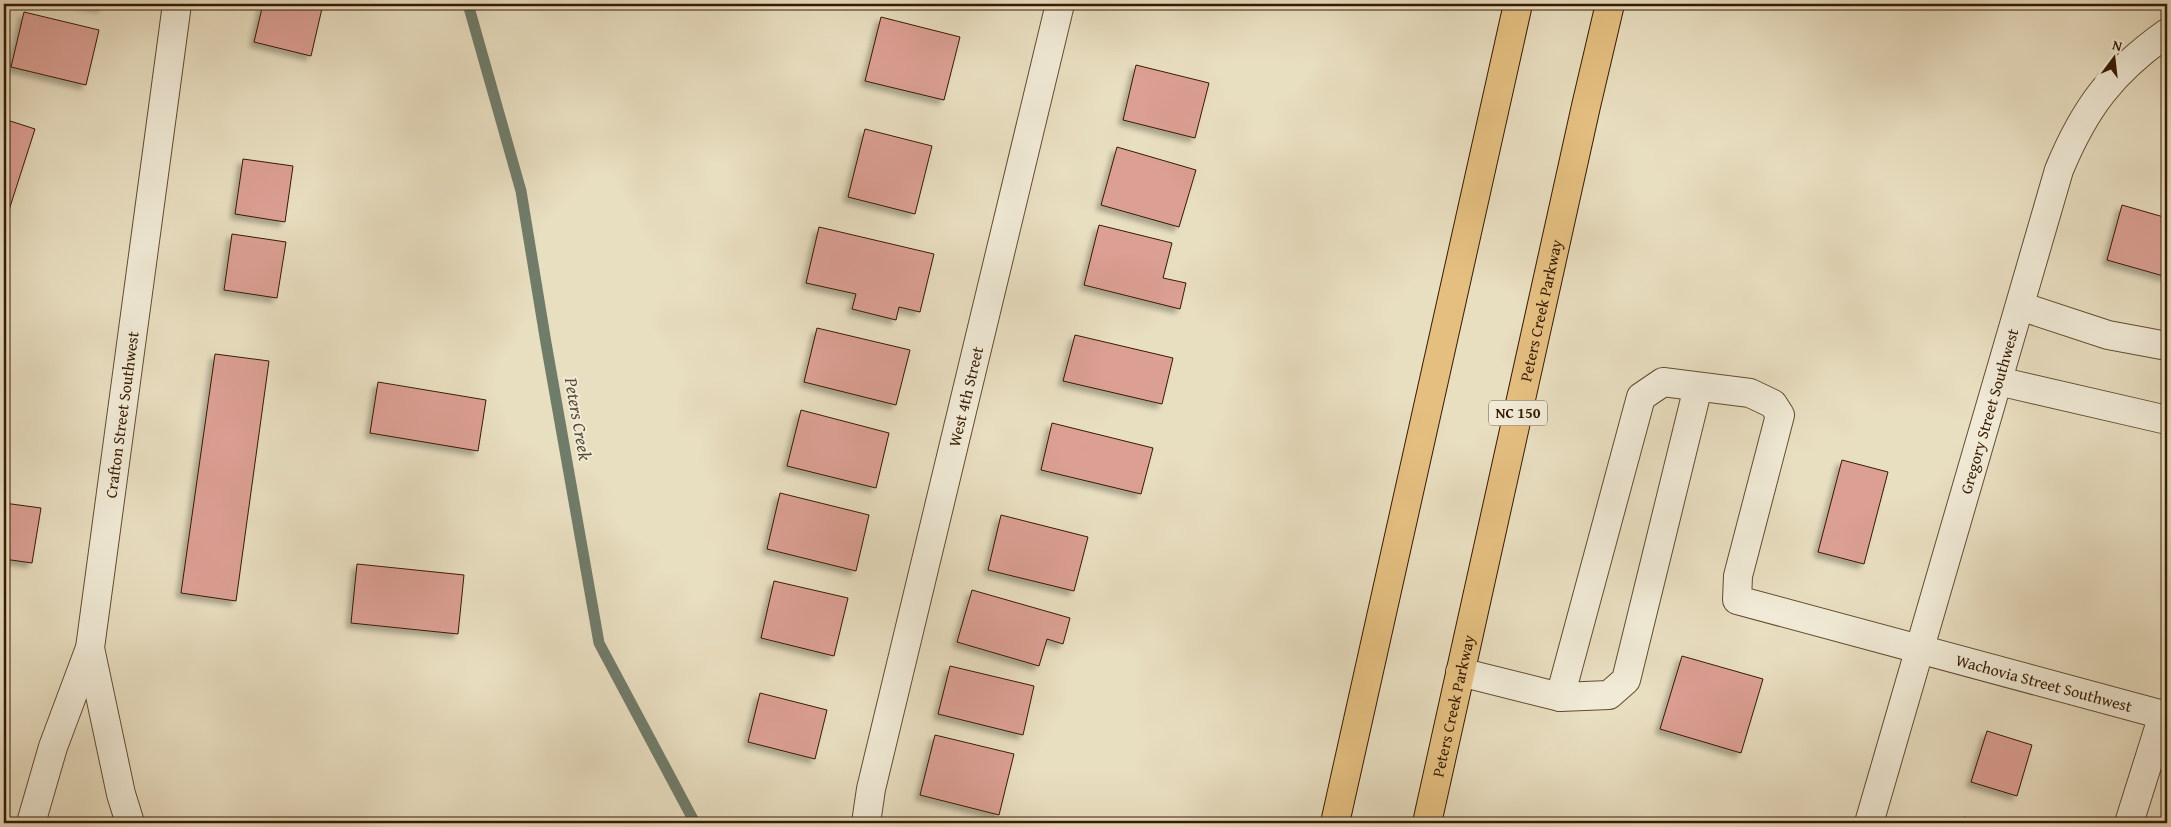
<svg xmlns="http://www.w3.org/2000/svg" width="2171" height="827" viewBox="0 0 2171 827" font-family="'Gentium Book Plus',serif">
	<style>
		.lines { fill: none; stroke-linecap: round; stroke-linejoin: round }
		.stream { stroke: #707c6a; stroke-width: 11 }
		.building { fill: #db9f93; stroke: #361b00; filter: url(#shadow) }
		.minor-casing { stroke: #624c30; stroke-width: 30 }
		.major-casing { stroke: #361b00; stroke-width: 30 }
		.minor { stroke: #f0ead6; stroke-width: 28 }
		.major { stroke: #e4bf80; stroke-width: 28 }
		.labels { text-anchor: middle; stroke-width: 4; stroke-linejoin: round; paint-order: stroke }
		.shield { fill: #f0ead6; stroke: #6e5940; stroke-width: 1 }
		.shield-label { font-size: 15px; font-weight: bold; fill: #361b00 }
		.street-label { font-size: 16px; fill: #361b00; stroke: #f0ead6 }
		.water-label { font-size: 18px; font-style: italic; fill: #534b35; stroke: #f0ead6 }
	</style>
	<defs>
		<filter id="shadow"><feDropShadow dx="-4.5" dy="4.5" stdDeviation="2.5" flood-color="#0004"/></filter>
	</defs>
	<rect width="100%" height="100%" fill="#e8dec0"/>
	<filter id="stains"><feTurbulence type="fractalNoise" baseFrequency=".004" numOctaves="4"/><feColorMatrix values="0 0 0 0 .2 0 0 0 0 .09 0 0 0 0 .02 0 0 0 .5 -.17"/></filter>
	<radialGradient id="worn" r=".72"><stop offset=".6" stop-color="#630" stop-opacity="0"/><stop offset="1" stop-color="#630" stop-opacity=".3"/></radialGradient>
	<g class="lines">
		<polyline class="stream" points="468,4 521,191 546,343 599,643 695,823"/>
	</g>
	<g class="building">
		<polygon points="79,4 103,4 102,8"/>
		<polygon points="263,4 323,4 311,56 254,42"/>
		<polygon points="24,12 99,30 86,85 11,67"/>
		<polygon points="881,17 960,37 944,100 865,81"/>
		<polygon points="1136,65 1209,83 1195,138 1123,120"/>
		<polygon points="4,119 35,129 9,210 4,208"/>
		<polygon points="865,129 932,146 915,214 848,197"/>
		<polygon points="1117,147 1196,170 1179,227 1101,205"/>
		<polygon points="243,159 293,166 285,222 235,214"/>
		<polygon points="2122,205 2167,218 2167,277 2107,260"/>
		<polygon points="1099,225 1172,243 1163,278 1186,283 1180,309 1084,285"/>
		<polygon points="819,227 934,254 920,312 899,307 896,320 852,309 856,294 806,283"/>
		<polygon points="232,234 286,242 277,298 224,290"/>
		<polygon points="817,328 910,350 896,405 804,382"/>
		<polygon points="1075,335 1173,358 1162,404 1063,381"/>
		<polygon points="215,354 269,361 236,601 181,593"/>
		<polygon points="378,382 486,400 478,451 370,433"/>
		<polygon points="801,410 889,433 876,488 787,466"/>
		<polygon points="1052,423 1153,448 1141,494 1041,470"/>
		<polygon points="1842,460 1888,472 1864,564 1818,552"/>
		<polygon points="780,493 869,515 856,571 767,549"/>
		<polygon points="4,503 41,508 32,563 4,559"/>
		<polygon points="1001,515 1088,537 1074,591 988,570"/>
		<polygon points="357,564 464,575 458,634 351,623"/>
		<polygon points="774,581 848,598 834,656 761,638"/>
		<polygon points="972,590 1070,618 1063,644 1047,639 1039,666 957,642"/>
		<polygon points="1682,656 1763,679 1741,753 1660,729"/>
		<polygon points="950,666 1034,686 1023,735 938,714"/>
		<polygon points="760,693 827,710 815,759 748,742"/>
		<polygon points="1987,731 2032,745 2017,796 1971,782"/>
		<polygon points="935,735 1014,754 999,815 920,795"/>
		<polygon points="1964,817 1990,823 1962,823"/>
	</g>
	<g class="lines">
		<defs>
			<g id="minor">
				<polyline points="2020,306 2108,335 2167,346"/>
				<polyline points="1998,381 2167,420"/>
				<path id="s1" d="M1460,672L1560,697L1641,397L1663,382L1750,393L1773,404L1780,415L1738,576L1737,600L2167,716"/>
				<polyline points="1560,697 1609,695 1626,680 1698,387"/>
				<polyline points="31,823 53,747 90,648"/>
				<path id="s2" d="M130,823L121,794L90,648L177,4"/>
				<path id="s3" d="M866,823L871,789L1060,4"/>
				<path id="s4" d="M1869,823L2059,170C2085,107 2112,72 2167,33"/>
				<polyline points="2129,823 2163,715"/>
			</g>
			<g id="major">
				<polyline points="1335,823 1518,4"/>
				<path id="s5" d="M1427,823L1586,106L1610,4"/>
			</g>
		</defs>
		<use href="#minor" class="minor-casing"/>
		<use href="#major" class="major-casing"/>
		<use href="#minor" class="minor"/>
		<use href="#major" class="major"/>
	</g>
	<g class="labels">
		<rect class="shield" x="1489" y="400.5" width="58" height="25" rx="4"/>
		<g class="shield-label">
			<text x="1518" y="418">NC 150</text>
		</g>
		<g class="street-label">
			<text dy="6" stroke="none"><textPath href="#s5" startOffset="525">Peters Creek Parkway</textPath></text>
			<text dy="6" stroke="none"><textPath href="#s3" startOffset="438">West 4th Street</textPath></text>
			<text dy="6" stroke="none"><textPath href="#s4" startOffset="429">Gregory Street Southwest</textPath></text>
			<text dy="6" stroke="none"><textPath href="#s2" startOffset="415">Crafton Street Southwest</textPath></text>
			<text dy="6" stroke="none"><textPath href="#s1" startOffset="1075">Wachovia Street Southwest</textPath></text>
			<text dy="6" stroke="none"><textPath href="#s5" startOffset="120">Peters Creek Parkway</textPath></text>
		</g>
		<g class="water-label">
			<text transform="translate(578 419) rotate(80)" y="6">Peters Creek</text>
		</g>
	</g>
	<rect width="2171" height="827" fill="none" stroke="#e8dec0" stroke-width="20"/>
	<rect x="5" y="5" width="2161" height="817" fill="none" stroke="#361b00" stroke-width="2.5"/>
	<rect x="10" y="10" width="2151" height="807" fill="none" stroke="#361b00"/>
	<g transform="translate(2114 58) rotate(15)" stroke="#f0ead6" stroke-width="4" paint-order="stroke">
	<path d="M0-4L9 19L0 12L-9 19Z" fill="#361b00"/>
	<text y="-8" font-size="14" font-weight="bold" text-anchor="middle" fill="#361b00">N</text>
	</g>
	<rect width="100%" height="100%" filter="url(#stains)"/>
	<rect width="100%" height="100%" fill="url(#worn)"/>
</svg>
